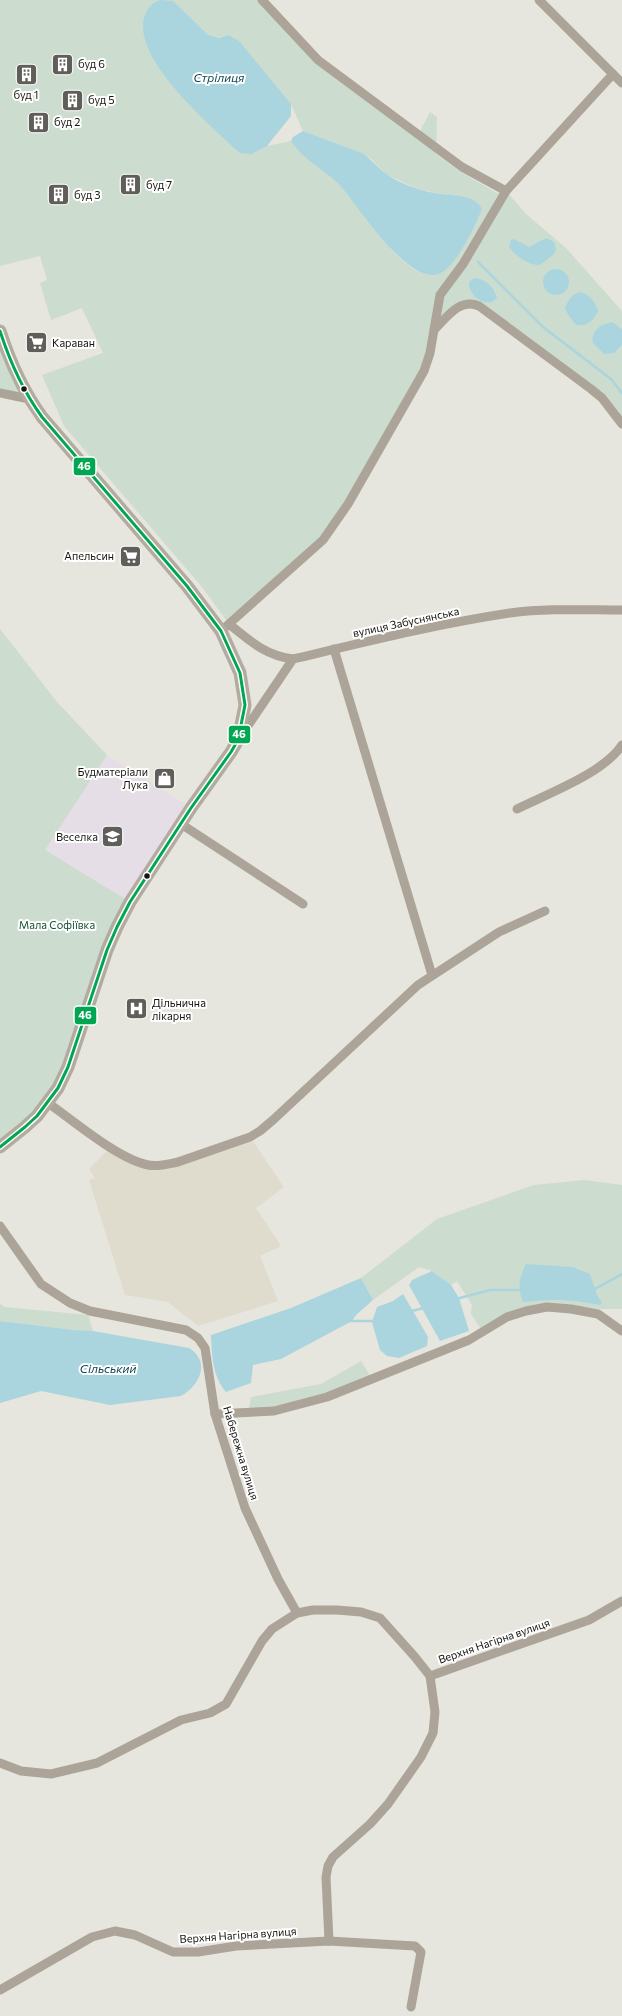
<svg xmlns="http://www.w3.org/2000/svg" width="622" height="2016" viewBox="0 0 622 2016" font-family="Commissioner,sans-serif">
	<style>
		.built { fill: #dfdccd }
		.education { fill: #e5dee6 }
		.green { fill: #ccdccf; fill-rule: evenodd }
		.water { fill: #aad5df }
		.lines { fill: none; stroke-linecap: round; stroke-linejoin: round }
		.stream { stroke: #aad5df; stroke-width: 2.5 }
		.minor { stroke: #aca498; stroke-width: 9 }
		.secondary { stroke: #b3aba0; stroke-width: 13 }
		.bus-1-casing { stroke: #fff; stroke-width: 6 }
		.bus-1 { stroke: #00a651; stroke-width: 3 }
		.bus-dot { fill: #161510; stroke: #fff; stroke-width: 1.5 }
		.labels { text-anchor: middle; stroke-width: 4; stroke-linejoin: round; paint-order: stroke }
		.poi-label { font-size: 11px; fill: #161510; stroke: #fff; text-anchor: start }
		.street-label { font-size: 11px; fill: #161510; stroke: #fff }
		.park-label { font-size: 11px; fill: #165134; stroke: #fff }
		.water-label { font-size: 12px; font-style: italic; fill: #0f4753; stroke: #fff }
		.line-badge { stroke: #fff; stroke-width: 1.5 }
		.badge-label { font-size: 11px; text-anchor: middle; font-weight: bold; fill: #fff }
	</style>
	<rect width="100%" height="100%" fill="#e6e5de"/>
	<polygon class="built" points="250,1137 284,1187 256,1208 281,1246 260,1256 278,1301 198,1326 168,1302 125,1295 89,1180 95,1178 89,1169 111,1147 157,1166"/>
	<polygon class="education" points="107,755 191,808 130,902 44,850"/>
	<g class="green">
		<path d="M0,0H258L316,62L417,137L430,112L437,117L436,154L459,171L497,193L506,191L526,214L566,248L622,311V424L613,412L479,306L466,303L435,329L430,353L332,529L229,624L202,587L64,426L42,375L103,353L82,308L51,320L40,283L47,280L40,256L0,266ZM203,31C212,39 218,39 228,35L291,104L303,131L354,150L370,158L386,174L413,187L434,193L467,197L482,209L461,249L417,271C383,251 367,210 338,183C323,168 302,159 291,141L267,146L252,154Z"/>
		<polygon points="0,331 29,399 0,393"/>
		<polygon points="0,629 57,702 107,755 45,850 130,902 64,1078 0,1147"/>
		<path d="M584,1180L622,1185V1309H598L569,1305H547L481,1329L471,1314L472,1305L457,1281L451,1285L432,1271L419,1267L373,1300L361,1278L437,1219L534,1185ZM590,1274L599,1305L572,1299H555Z"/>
		<polygon points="0,1304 5,1307 88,1315 93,1331 75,1330 0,1321"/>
		<polygon points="361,1361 372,1379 345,1390 248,1413 251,1397 321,1384"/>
	</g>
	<g class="water">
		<path d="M160,0L173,1L208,35L219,38L228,35L239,41L291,104V116L267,146L252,154L240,153C212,127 129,57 145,15C148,7 152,3 160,0Z"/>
		<path d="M303,131L362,153C371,159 377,167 385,173C398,183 419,190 434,193C450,196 474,193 482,209C475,226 459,260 444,271C414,294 360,209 344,190C329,171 304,162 291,141L293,137Z"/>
		<path d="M546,238L554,242L556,250L554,254L540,265C530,266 515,256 509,247L511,240L514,239L529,247Z"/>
		<circle cx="556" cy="282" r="13"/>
		<path d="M474,278C487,280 493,286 497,298C486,310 468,295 469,282Z"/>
		<path d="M580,292C590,294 595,302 598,311C595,320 586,327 576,325L567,313L565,308C568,300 572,294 580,292Z"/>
		<path d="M612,322L622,329V345L614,353L604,354L593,343C590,331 601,324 612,322Z"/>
		<path d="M526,1264L572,1267L590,1274L597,1295L602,1303L599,1305C569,1299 553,1299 523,1302C517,1286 519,1279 526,1264Z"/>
		<polygon points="432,1271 451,1285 459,1298 469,1331 440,1341 409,1285 412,1280"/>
		<path d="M361,1278L373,1300L356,1315L352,1321L281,1359L253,1365L251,1383L226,1392C212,1376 212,1354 211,1335L291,1308Z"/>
		<polygon points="403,1294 428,1337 427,1346 399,1358 387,1356 380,1350 372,1322 377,1307 393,1301"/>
		<path d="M0,1321L75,1330L93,1331L189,1348C211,1361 200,1386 181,1396L110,1405L41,1391L0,1403Z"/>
	</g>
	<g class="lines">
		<g class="stream">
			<polyline points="478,262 543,327 611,379 622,393"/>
			<polyline points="593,1290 622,1274"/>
			<polyline points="456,1299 490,1290 522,1290"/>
			<polyline points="412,1311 424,1308"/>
			<polyline points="349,1321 374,1321"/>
		</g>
		<g class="minor">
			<polyline points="262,0 318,60 462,167 506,191"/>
			<polyline points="539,0 622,83"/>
			<path d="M435,329C448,316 460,298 479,306L591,389L602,398L622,424"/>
			<polyline points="0,393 29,399"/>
			<path d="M229,624C250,641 266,656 293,659"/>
			<polyline points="221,631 323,540 348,504 424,371 430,353 440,295 463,264 506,191 613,74"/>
			<polyline points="334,649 432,975"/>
			<path d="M241,736L293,659C365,642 437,624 510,613C547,608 585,610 622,610"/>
			<path d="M517,809C547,794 604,773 622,745"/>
			<polyline points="181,824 303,904"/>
			<path d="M48,1103C74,1121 118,1159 148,1165C158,1167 168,1164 178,1162L250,1137L260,1131L273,1120L418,985L499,932L545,911"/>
			<polyline points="0,1226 41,1284 70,1303 90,1311 186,1330 198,1338 205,1348 215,1414 245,1508 278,1579 297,1613"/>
			<polyline points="215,1414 274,1411 327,1397 469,1340 507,1317 526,1311 547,1307 571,1309 598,1314 622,1331"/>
			<polyline points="430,1676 589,1620 622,1601"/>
			<polyline points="0,1763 21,1771 51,1774 97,1763 181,1720 210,1713 226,1704 262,1641 272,1629 297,1613 313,1610 337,1610 361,1612 380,1618 415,1657 430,1676 435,1712 433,1733 421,1757 388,1804 370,1824 333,1857 328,1866 326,1877 329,1941"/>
			<polyline points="0,1990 92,1937 115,1931 135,1935 173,1952 198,1952 236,1946 329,1941 415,1946 421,1952 411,2007"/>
		</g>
		<path class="secondary" d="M0,331C10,362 23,391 42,417L187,586L221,631L240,673L245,705L238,740L231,752L191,808L130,902L117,927L107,950L68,1067L58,1088L37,1116L25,1127L0,1147"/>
		<defs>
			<path id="bus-1" d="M0,331C10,362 23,391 42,417L187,586L221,631L240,673L245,705L238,740L231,752L191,808L130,902L117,927L107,950L68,1067L58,1088L37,1116L25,1127L0,1147"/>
		</defs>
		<use href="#bus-1" class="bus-1-casing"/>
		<use href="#bus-1" class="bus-1"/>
	</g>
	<defs>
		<symbol id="building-square" viewBox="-11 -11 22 22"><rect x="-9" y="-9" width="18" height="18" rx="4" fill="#5f5e58" stroke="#fff"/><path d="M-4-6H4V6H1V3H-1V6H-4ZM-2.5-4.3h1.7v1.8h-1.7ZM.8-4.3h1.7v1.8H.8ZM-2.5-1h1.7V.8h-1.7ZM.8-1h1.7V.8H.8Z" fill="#fff"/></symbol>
		<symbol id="supermarket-square" viewBox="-11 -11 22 22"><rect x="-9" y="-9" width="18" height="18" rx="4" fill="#5f5e58" stroke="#fff"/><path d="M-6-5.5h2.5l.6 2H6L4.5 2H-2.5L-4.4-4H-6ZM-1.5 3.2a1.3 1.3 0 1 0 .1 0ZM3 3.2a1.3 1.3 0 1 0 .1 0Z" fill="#fff"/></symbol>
		<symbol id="shop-square" viewBox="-11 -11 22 22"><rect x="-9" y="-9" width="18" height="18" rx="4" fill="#5f5e58" stroke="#fff"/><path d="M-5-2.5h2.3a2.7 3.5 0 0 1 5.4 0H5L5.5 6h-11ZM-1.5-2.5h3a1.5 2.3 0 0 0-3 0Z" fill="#fff"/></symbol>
		<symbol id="school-square" viewBox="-11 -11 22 22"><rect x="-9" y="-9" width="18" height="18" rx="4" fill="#5f5e58" stroke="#fff"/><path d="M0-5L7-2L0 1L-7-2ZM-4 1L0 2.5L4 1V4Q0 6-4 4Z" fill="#fff"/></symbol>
		<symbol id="hospital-square" viewBox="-11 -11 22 22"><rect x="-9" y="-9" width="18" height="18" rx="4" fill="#5f5e58" stroke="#fff"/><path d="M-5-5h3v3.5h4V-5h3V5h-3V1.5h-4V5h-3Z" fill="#fff"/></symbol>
	</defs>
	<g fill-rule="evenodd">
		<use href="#building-square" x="50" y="52" width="25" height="25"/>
		<use href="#building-square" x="14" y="62" width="25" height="25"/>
		<use href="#building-square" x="60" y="88" width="25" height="25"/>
		<use href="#building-square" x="26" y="110" width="25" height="25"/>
		<use href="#building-square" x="118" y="172" width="25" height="25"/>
		<use href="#building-square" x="46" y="182" width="25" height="25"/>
		<use href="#supermarket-square" x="24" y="330" width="25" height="25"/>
		<use href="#supermarket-square" x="118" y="544" width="25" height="25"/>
		<use href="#shop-square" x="152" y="766" width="25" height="25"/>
		<use href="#school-square" x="100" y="824" width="25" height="25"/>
		<use href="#hospital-square" x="124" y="996" width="25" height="25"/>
	</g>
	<g class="bus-dot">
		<circle cx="24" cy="389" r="3.5"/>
		<circle cx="147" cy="876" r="3.5"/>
	</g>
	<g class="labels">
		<g class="poi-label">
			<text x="78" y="68">буд 6</text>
			<text x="26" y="99" text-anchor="middle">буд 1</text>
			<text x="88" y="104">буд 5</text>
			<text x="54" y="126">буд 2</text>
			<text x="146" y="189">буд 7</text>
			<text x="74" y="199">буд 3</text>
			<text x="52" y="347">Караван</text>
			<text x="114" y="560" text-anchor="end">Апельсин</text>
			<text x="148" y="776" text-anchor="end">Будматеріали<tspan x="148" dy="13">Лука</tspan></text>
			<text x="98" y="841" text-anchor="end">Веселка</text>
			<text x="152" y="1007">Дільнична<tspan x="152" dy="13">лікарня</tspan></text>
		</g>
		<g class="street-label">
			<text transform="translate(406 622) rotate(-12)" y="4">вулиця Забуснянська</text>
			<text transform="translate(241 1453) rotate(73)" y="4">Набережна вулиця</text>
			<text transform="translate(494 1641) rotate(-19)" y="4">Верхня Нагірна вулиця</text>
			<text transform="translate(238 1935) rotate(-4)" y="4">Верхня Нагірна вулиця</text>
		</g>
		<g class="park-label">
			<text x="57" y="929">Мала Софіївка</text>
		</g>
		<g class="water-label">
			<text x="219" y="82">Стрілиця</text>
			<text x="108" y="1373">Сільський</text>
		</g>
	</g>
	<g class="line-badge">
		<rect x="73" y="457" width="23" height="19" rx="4" fill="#00a651"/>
		<rect x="228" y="725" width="23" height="19" rx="4" fill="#00a651"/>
		<rect x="74" y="1006" width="23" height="19" rx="4" fill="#00a651"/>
	</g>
	<g class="badge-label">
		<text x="84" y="470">46</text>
		<text x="239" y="738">46</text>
		<text x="85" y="1019">46</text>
	</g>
</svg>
